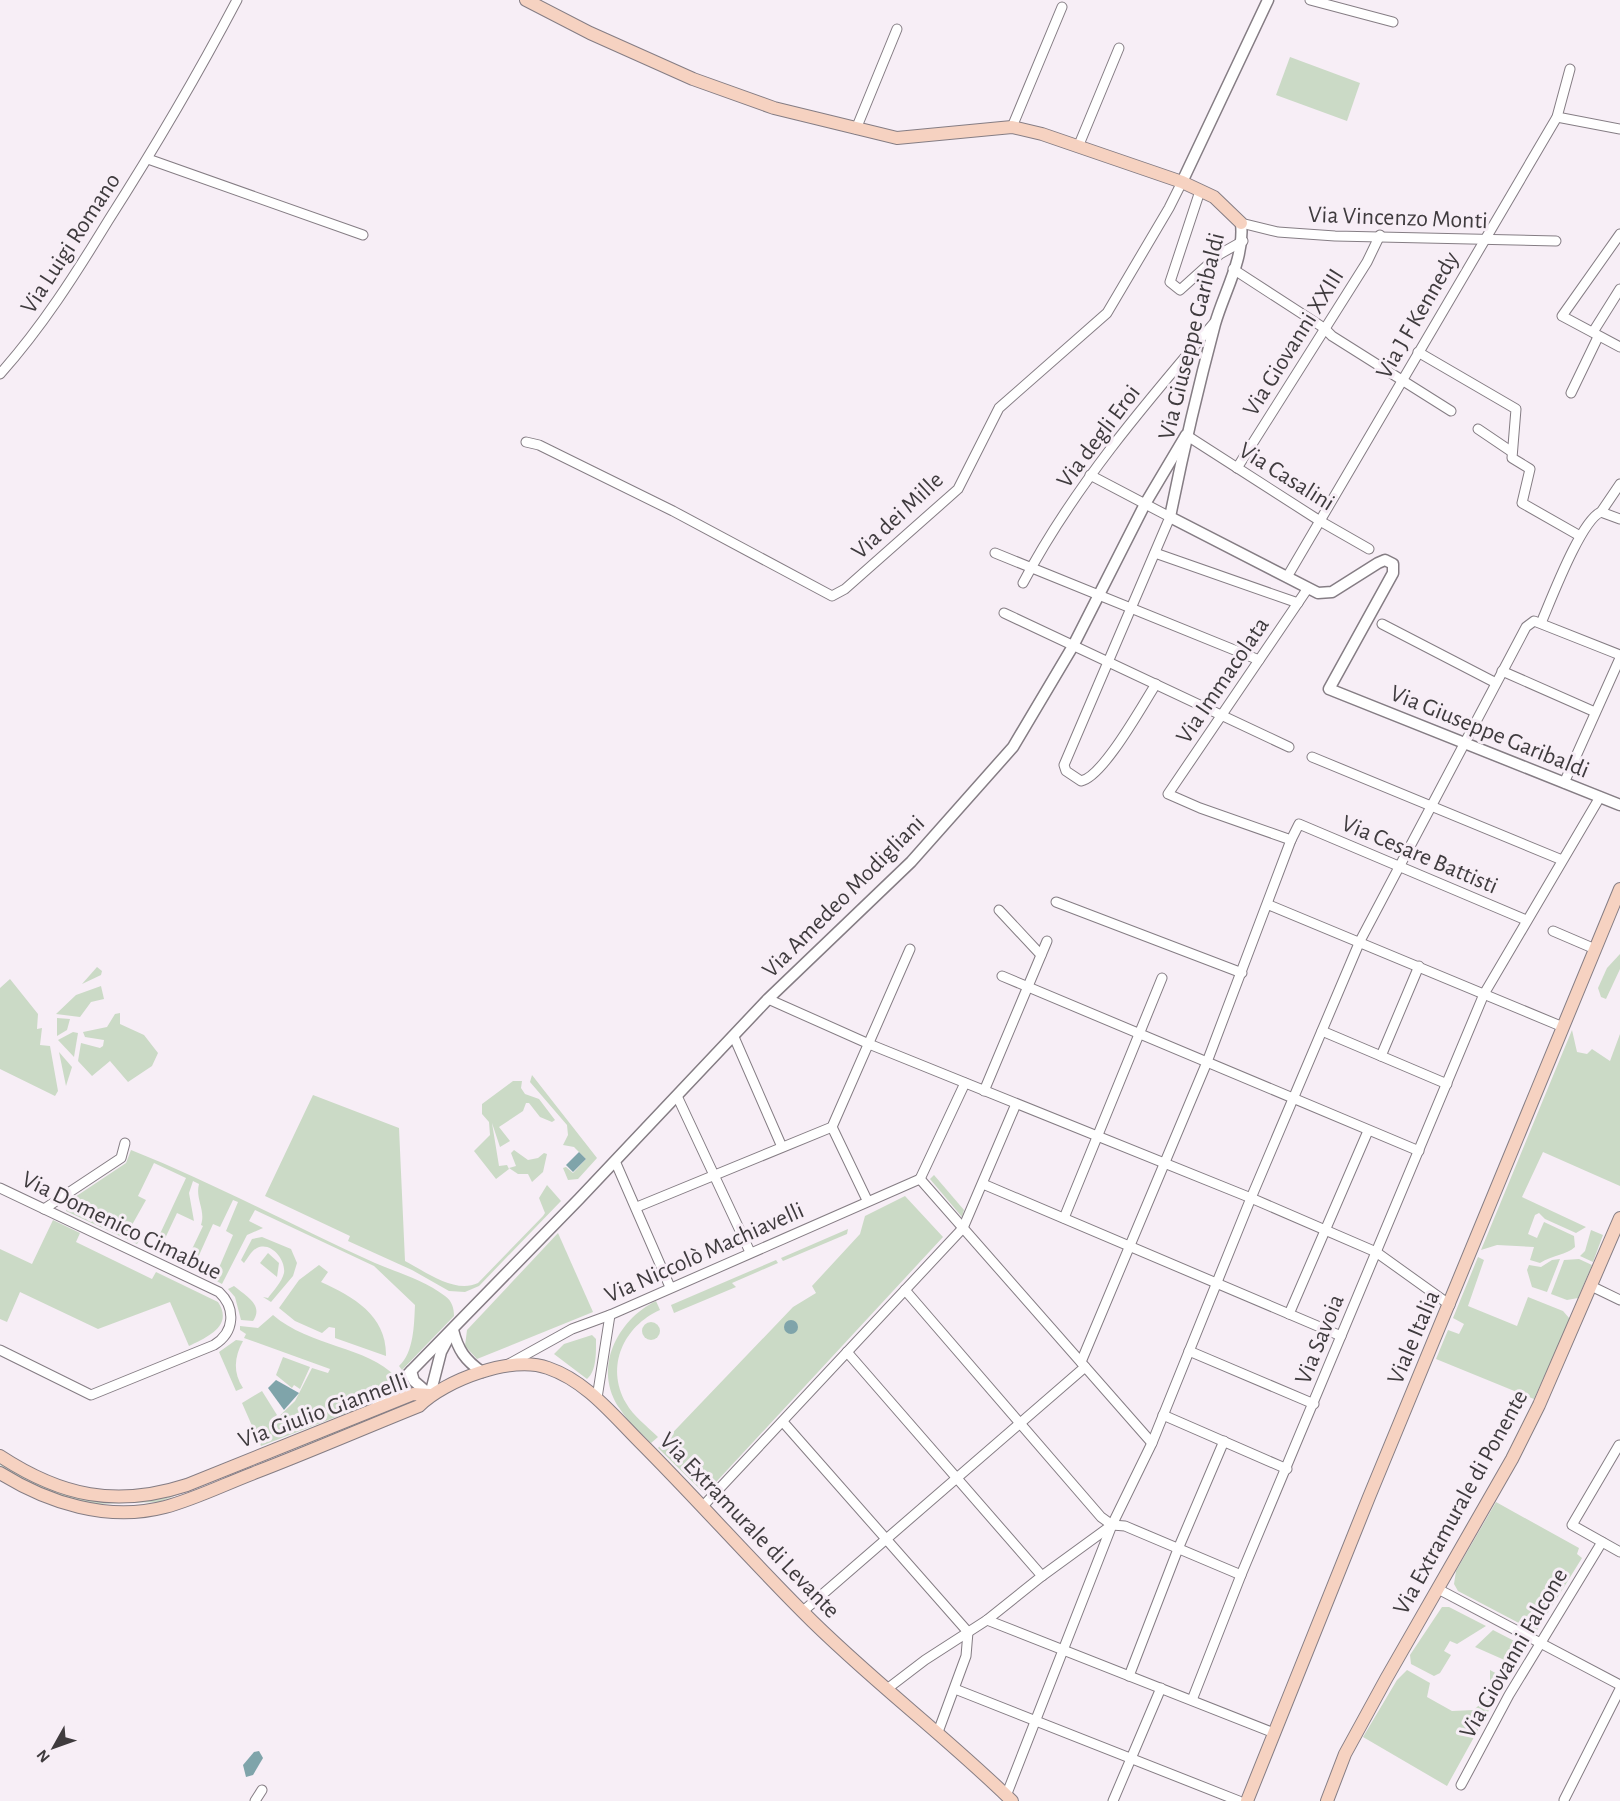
<svg xmlns="http://www.w3.org/2000/svg" width="1620" height="1801" viewBox="0 0 1620 1801" font-family="'Alegreya Sans',sans-serif">
	<style>
		.green { fill: #cbdac6 }
		.water { fill: #7fa4aa }
		.lines { fill: none; stroke-linecap: round; stroke-linejoin: round }
		.minor-casing { stroke: #857d84; stroke-width: 11 }
		.tertiary-casing { stroke: #857d84; stroke-width: 13 }
		.secondary-casing { stroke: #857d84; stroke-width: 14 }
		.minor { stroke: #fff; stroke-width: 9 }
		.tertiary { stroke: #fff; stroke-width: 10 }
		.secondary { stroke: #f6d2c1; stroke-width: 12 }
		.labels { text-anchor: middle; stroke-width: 6; stroke-linejoin: round; paint-order: stroke }
		.street-label { font-size: 24px; fill: #3f3b3e; stroke: #f7eef6 }
	</style>
	<rect width="100%" height="100%" fill="#f7eef6"/>
	<g class="green">
		<polygon points="1290,57 1360,83 1347,121 1276,95"/>
		<polygon points="1620,954 1620,969 1606,999 1601,997 1598,988 1607,968"/>
		<polygon points="97,967 102,971 101,975 82,984"/>
		<polygon points="10,979 38,1014 37,1029 42,1028 40,1045 50,1046 58,1091 55,1096 0,1069 0,988"/>
		<polygon points="101,986 104,999 91,1002 80,1017 56,1014 76,995"/>
		<polygon points="120,1013 120,1024 144,1035 158,1053 152,1066 128,1082 110,1061 92,1076 78,1061 81,1043 100,1048 103,1046 104,1040 85,1037 83,1032 107,1027 115,1014"/>
		<polygon points="57,1018 70,1019 67,1030 57,1036"/>
		<path d="M1572,1030L1577,1052L1587,1054L1592,1049L1610,1061L1620,1034V1186L1543,1152L1522,1197L1586,1227L1576,1233L1545,1219L1539,1213L1535,1215L1528,1234L1537,1238L1544,1222L1574,1236L1575,1247C1566,1255 1553,1255 1540,1263L1530,1260L1534,1247L1497,1245L1481,1250Z"/>
		<polygon points="73,1032 78,1033 74,1057 58,1040"/>
		<polygon points="59,1052 72,1067 66,1086"/>
		<polygon points="532,1075 597,1158 578,1179 568,1180 563,1168 566,1167 573,1173 586,1159 574,1147 563,1145 568,1135 567,1125 530,1082"/>
		<polygon points="513,1081 522,1081 521,1088 525,1094 539,1099 555,1120 552,1122 540,1117 529,1103 526,1103 523,1111 499,1127 510,1141 500,1147 492,1123 499,1166 507,1165 509,1169 496,1179 474,1151 490,1135 489,1122 482,1114 482,1104"/>
		<path d="M313,1095L399,1128L405,1261C426,1272 455,1294 478,1283L543,1216L545,1213L539,1198L547,1185L561,1201L479,1286L465,1292L449,1291L412,1270L348,1241L350,1236L265,1196Z"/>
		<path d="M131,1150C214,1183 293,1226 375,1263C398,1273 424,1280 445,1296C452,1301 454,1308 454,1316L402,1370L399,1366C414,1352 414,1325 415,1305L374,1266L255,1210L249,1221L263,1228L247,1235L222,1284L211,1278L214,1269L218,1270L233,1235L226,1231L238,1202L233,1200L220,1227L213,1224L196,1262L192,1264L193,1271L184,1266L203,1226L201,1225C206,1210 195,1199 199,1184L193,1181L189,1193L194,1221L177,1213L161,1247L173,1254L171,1257L152,1251L186,1178L154,1163L138,1196L146,1200L128,1232L140,1239L137,1244L66,1211V1203L126,1163Z"/>
		<polygon points="514,1150 528,1160 538,1158 544,1153 547,1154 543,1172 532,1182 528,1174 518,1174 509,1168 516,1166 511,1153"/>
		<polygon points="934,1175 964,1210 962,1217 930,1179"/>
		<polygon points="905,1196 943,1237 705,1494 658,1448 793,1307 816,1293 812,1286 860,1234 865,1216"/>
		<path d="M53,1220L80,1233L76,1242L152,1279L156,1272L218,1302C234,1326 207,1337 189,1346L170,1302L98,1329L20,1292L7,1322L0,1319V1249L32,1264Z"/>
		<polygon points="848,1229 847,1234 783,1261 781,1258"/>
		<polygon points="1591,1230 1603,1235 1593,1262 1580,1256 1585,1251"/>
		<polygon points="558,1233 593,1312 477,1359 465,1346 467,1330"/>
		<path d="M262,1237L291,1249L297,1263L293,1276L271,1302L263,1297L268,1298C273,1291 282,1282 284,1273C286,1260 271,1241 257,1248C251,1251 248,1258 244,1263L241,1260L252,1239Z"/>
		<polygon points="268,1253 279,1263 277,1277 260,1263"/>
		<polygon points="1478,1257 1484,1260 1468,1306 1517,1326 1528,1297 1563,1311 1570,1319 1534,1399 1436,1359 1448,1330 1459,1334 1464,1324 1453,1318"/>
		<polygon points="1560,1259 1547,1292 1532,1287 1527,1270 1529,1265 1541,1267 1552,1260"/>
		<polygon points="1579,1259 1592,1265 1578,1298 1567,1300 1551,1294 1564,1260"/>
		<polygon points="776,1260 778,1263 732,1283 736,1287 674,1313 671,1305"/>
		<path d="M319,1265L328,1272L321,1282C354,1297 387,1316 386,1356L335,1338V1328L329,1327L322,1333L295,1321L279,1308L299,1280Z"/>
		<path d="M234,1286C246,1296 264,1305 253,1321L241,1320L235,1297L228,1289Z"/>
		<path d="M656,1301L660,1310C624,1326 605,1366 626,1403C633,1416 647,1426 658,1437L651,1443C641,1433 628,1422 620,1409C592,1369 617,1320 656,1301Z"/>
		<path d="M273,1315C310,1347 367,1346 396,1377L362,1407L261,1446L242,1403L262,1391L277,1415L271,1421L272,1423L295,1401L312,1368L328,1373L330,1369L244,1338L246,1334L240,1330V1326L258,1328Z"/>
		<circle cx="651" cy="1331" r="9"/>
		<path d="M592,1335L596,1339C596,1351 597,1371 587,1379L554,1354L564,1344Z"/>
		<path d="M236,1340L243,1341C234,1357 233,1373 243,1388L236,1391L219,1352Z"/>
		<polygon points="283,1357 310,1367 300,1389 294,1385 292,1388 276,1375"/>
		<path d="M416,1398L417,1401L159,1502L96,1504L73,1500L30,1484L0,1465V1462C57,1500 118,1510 184,1492Z"/>
		<polygon points="1496,1502 1579,1548 1577,1554 1582,1558 1536,1632 1458,1591 1454,1584 1456,1571"/>
		<polygon points="1442,1607 1449,1607 1486,1626 1457,1644 1450,1641 1444,1651 1451,1655 1440,1673 1434,1676 1411,1664 1410,1655"/>
		<polygon points="1493,1630 1526,1647 1498,1694 1490,1683 1490,1670 1501,1676 1509,1662 1475,1647"/>
		<polygon points="1407,1670 1430,1683 1427,1697 1452,1711 1474,1710 1482,1702 1494,1701 1447,1786 1363,1737 1397,1680"/>
	</g>
	<g class="water">
		<polygon points="579,1152 586,1159 573,1172 566,1165"/>
		<circle cx="791" cy="1327" r="7"/>
		<polygon points="276,1380 299,1393 284,1410 268,1388"/>
		<polygon points="259,1751 263,1758 253,1775 246,1777 243,1765 254,1752"/>
	</g>
	<g class="lines">
		<defs>
			<g id="minor">
				<polyline points="1310,0 1393,22"/>
				<polyline points="1557,117 1620,129"/>
				<polyline points="1012,127 1062,7"/>
				<polyline points="856,129 897,29"/>
				<polyline points="1078,147 1119,48"/>
				<polyline points="148,159 363,235"/>
				<polyline points="1200,191 1170,282 1180,290 1220,254 1243,241"/>
				<polyline points="1241,223 1278,232 1335,236 1556,241"/>
				<polyline points="1620,234 1562,316 1620,347"/>
				<polyline points="1233,269 1324,328 1332,336 1451,411"/>
				<polyline points="1593,332 1620,289"/>
				<polyline points="1418,352 1516,409 1512,458 1530,469 1522,503 1580,536"/>
				<path d="M0,374C42,327 75,275 108,221C154,149 197,76 237,0"/>
				<polyline points="1571,393 1598,337"/>
				<polyline points="1478,429 1512,452"/>
				<polyline points="1186,435 1320,521 1369,549"/>
				<polyline points="526,442 539,445 673,511 832,596 845,589 958,489 999,408 1107,313 1169,208 1182,182"/>
				<polyline points="1237,468 1367,262 1380,235"/>
				<path d="M1090,475L1170,517L1064,765L1066,771L1081,781C1103,777 1143,704 1156,684"/>
				<polyline points="1601,512 1620,519"/>
				<polyline points="995,553 1259,660"/>
				<polyline points="1155,553 1298,603"/>
				<polyline points="1287,577 1557,117 1570,69"/>
				<path d="M1023,583C1073,488 1144,405 1214,323"/>
				<polyline points="1308,588 1168,794 1200,808 1291,840 1299,824 1526,920"/>
				<polyline points="1004,613 1289,747"/>
				<path d="M1541,623C1551,600 1581,520 1601,512L1620,484"/>
				<polyline points="1382,624 1496,683"/>
				<polyline points="1502,671 1595,712"/>
				<polyline points="1312,757 1562,860"/>
				<polyline points="1564,783 1620,658"/>
				<polyline points="1056,902 1242,973"/>
				<polyline points="1269,905 1563,1027"/>
				<polyline points="999,910 1041,955"/>
				<polyline points="1553,931 1595,949"/>
				<polyline points="1002,976 1419,1151"/>
				<polyline points="768,999 869,1044 1251,1198 1376,1252 1450,1305"/>
				<polyline points="1322,1031 1447,1084"/>
				<polyline points="734,1037 782,1147"/>
				<polyline points="1381,1056 1419,966"/>
				<polyline points="984,1091 1047,941"/>
				<polyline points="677,1096 750,1252"/>
				<polyline points="832,1127 867,1200"/>
				<polyline points="615,1161 670,1287"/>
				<polyline points="920,1179 1152,1443"/>
				<polyline points="920,1179 965,1083"/>
				<polyline points="983,1184 1341,1336"/>
				<path d="M0,1188L219,1292C236,1308 235,1332 214,1345L91,1395L0,1350"/>
				<polyline points="637,1207 832,1127 910,949"/>
				<polyline points="44,1209 121,1158 125,1143"/>
				<polyline points="1064,1218 1162,978"/>
				<polyline points="1591,1286 1620,1300"/>
				<polyline points="905,1290 1101,1517 1112,1525 1125,1526 1241,1575"/>
				<polyline points="1289,1314 1368,1131"/>
				<polyline points="1189,1351 1314,1404"/>
				<polyline points="847,1352 1042,1576"/>
				<polyline points="1081,1362 1207,1062 1291,840"/>
				<polyline points="507,1365 572,1329 610,1315 920,1179"/>
				<polyline points="597,1398 610,1315"/>
				<polyline points="1163,1415 1287,1469"/>
				<polyline points="783,1422 968,1632 966,1656 938,1732"/>
				<polyline points="1619,1445 1572,1525 1620,1552"/>
				<polyline points="704,1505 963,1228 1016,1104"/>
				<polyline points="1438,1589 1620,1685"/>
				<polyline points="802,1612 1085,1367"/>
				<polyline points="987,1620 1274,1733"/>
				<polyline points="1129,1676 1178,1549 1224,1441"/>
				<polyline points="887,1689 925,1660 987,1620 1042,1576 1112,1525"/>
				<polyline points="955,1689 1239,1801"/>
				<polyline points="1192,1700 1241,1575 1484,994 1600,797"/>
				<polyline points="1461,1785 1509,1695 1602,1542"/>
				<polyline points="1006,1796 1112,1525 1152,1443 1251,1198 1360,941 1526,627 1534,621 1620,655"/>
				<polyline points="1564,1800 1620,1689"/>
				<polyline points="255,1801 262,1790"/>
				<polyline points="1113,1801 1161,1688"/>
			</g>
			<g id="tertiary">
				<polyline points="1182,182 1268,0"/>
				<path d="M1241,223C1245,258 1224,292 1215,324C1198,388 1183,452 1170,517L1318,593L1332,592L1378,563L1385,560L1393,564V573L1329,689L1620,805"/>
				<path d="M453,1330C458,1350 465,1360 482,1372"/>
				<polyline points="411,1371 414,1381 430,1395 441,1352 450,1335"/>
				<polyline points="374,1409 579,1199 768,999 911,862 1013,747 1073,646 1145,504 1186,435"/>
			</g>
			<g id="secondary">
				<polyline points="526,0 590,33 693,79 774,108 897,138 1012,127 1042,134 1182,182 1214,197 1241,223"/>
				<path d="M0,1456C61,1496 116,1508 187,1485L413,1394L430,1395"/>
				<path d="M0,1473C48,1503 108,1522 165,1507C195,1499 225,1484 254,1473C309,1452 364,1428 419,1406C445,1380 512,1355 548,1368C586,1381 612,1414 639,1441C695,1497 747,1556 803,1612C869,1679 945,1735 1012,1801"/>
				<polyline points="1247,1801 1369,1497 1620,889"/>
				<polyline points="1327,1801 1345,1754 1386,1679 1512,1459 1539,1405 1620,1218"/>
			</g>
		</defs>
		<use href="#minor" class="minor-casing"/>
		<use href="#tertiary" class="tertiary-casing"/>
		<use href="#secondary" class="secondary-casing"/>
		<use href="#minor" class="minor"/>
		<use href="#tertiary" class="tertiary"/>
		<use href="#secondary" class="secondary"/>
	</g>
	<g class="labels">
		<g class="street-label">
			<text transform="translate(1398 217) rotate(2)" y="8">Via Vincenzo Monti</text>
			<text transform="translate(70 243) rotate(-57)" y="8">Via Luigi Romano</text>
			<text transform="translate(1417 315) rotate(-60)" y="8">Via J F Kennedy</text>
			<text transform="translate(1191 336) rotate(-76)" y="8">Via Giuseppe Garibaldi</text>
			<text transform="translate(1293 342) rotate(-58)" y="8">Via Giovanni XXIII</text>
			<text transform="translate(1098 436) rotate(-53)" y="8">Via degli Eroi</text>
			<text transform="translate(1287 476) rotate(32)" y="8">Via Casalini</text>
			<text transform="translate(897 515) rotate(-43)" y="8">Via dei Mille</text>
			<text transform="translate(1222 680) rotate(-56)" y="8">Via Immacolata</text>
			<text transform="translate(1490 731) rotate(22)" y="8">Via Giuseppe Garibaldi</text>
			<text transform="translate(1420 854) rotate(23)" y="8">Via Cesare Battisti</text>
			<text transform="translate(843 896) rotate(-45)" y="8">Via Amedeo Modigliani</text>
			<text transform="translate(122 1225) rotate(26)" y="8">Via Domenico Cimabue</text>
			<text transform="translate(704 1252) rotate(-24)" y="8">Via Niccolò Machiavelli</text>
			<text transform="translate(1413 1337) rotate(-67)" y="8">Viale Italia</text>
			<text transform="translate(1319 1339) rotate(-68)" y="8">Via Savoia</text>
			<text transform="translate(323 1410) rotate(-20)" y="8">Via Giulio Giannelli</text>
			<text transform="translate(1460 1502) rotate(-61)" y="8">Via Extramurale di Ponente</text>
			<text transform="translate(750 1525) rotate(46)" y="8">Via Extramurale di Levante</text>
			<text transform="translate(1513 1653) rotate(-60)" y="8">Via Giovanni Falcone</text>
		</g>
	</g>
	<g transform="translate(54 1747) rotate(230)" stroke="#f7eef6" stroke-width="4.5" paint-order="stroke">
	<path d="M0-4.5L10 22L0 15L-10 22Z" fill="#3f3b3e"/>
	<text y="-9" font-size="16" font-weight="bold" text-anchor="middle" fill="#3f3b3e">N</text>
	</g>
</svg>
